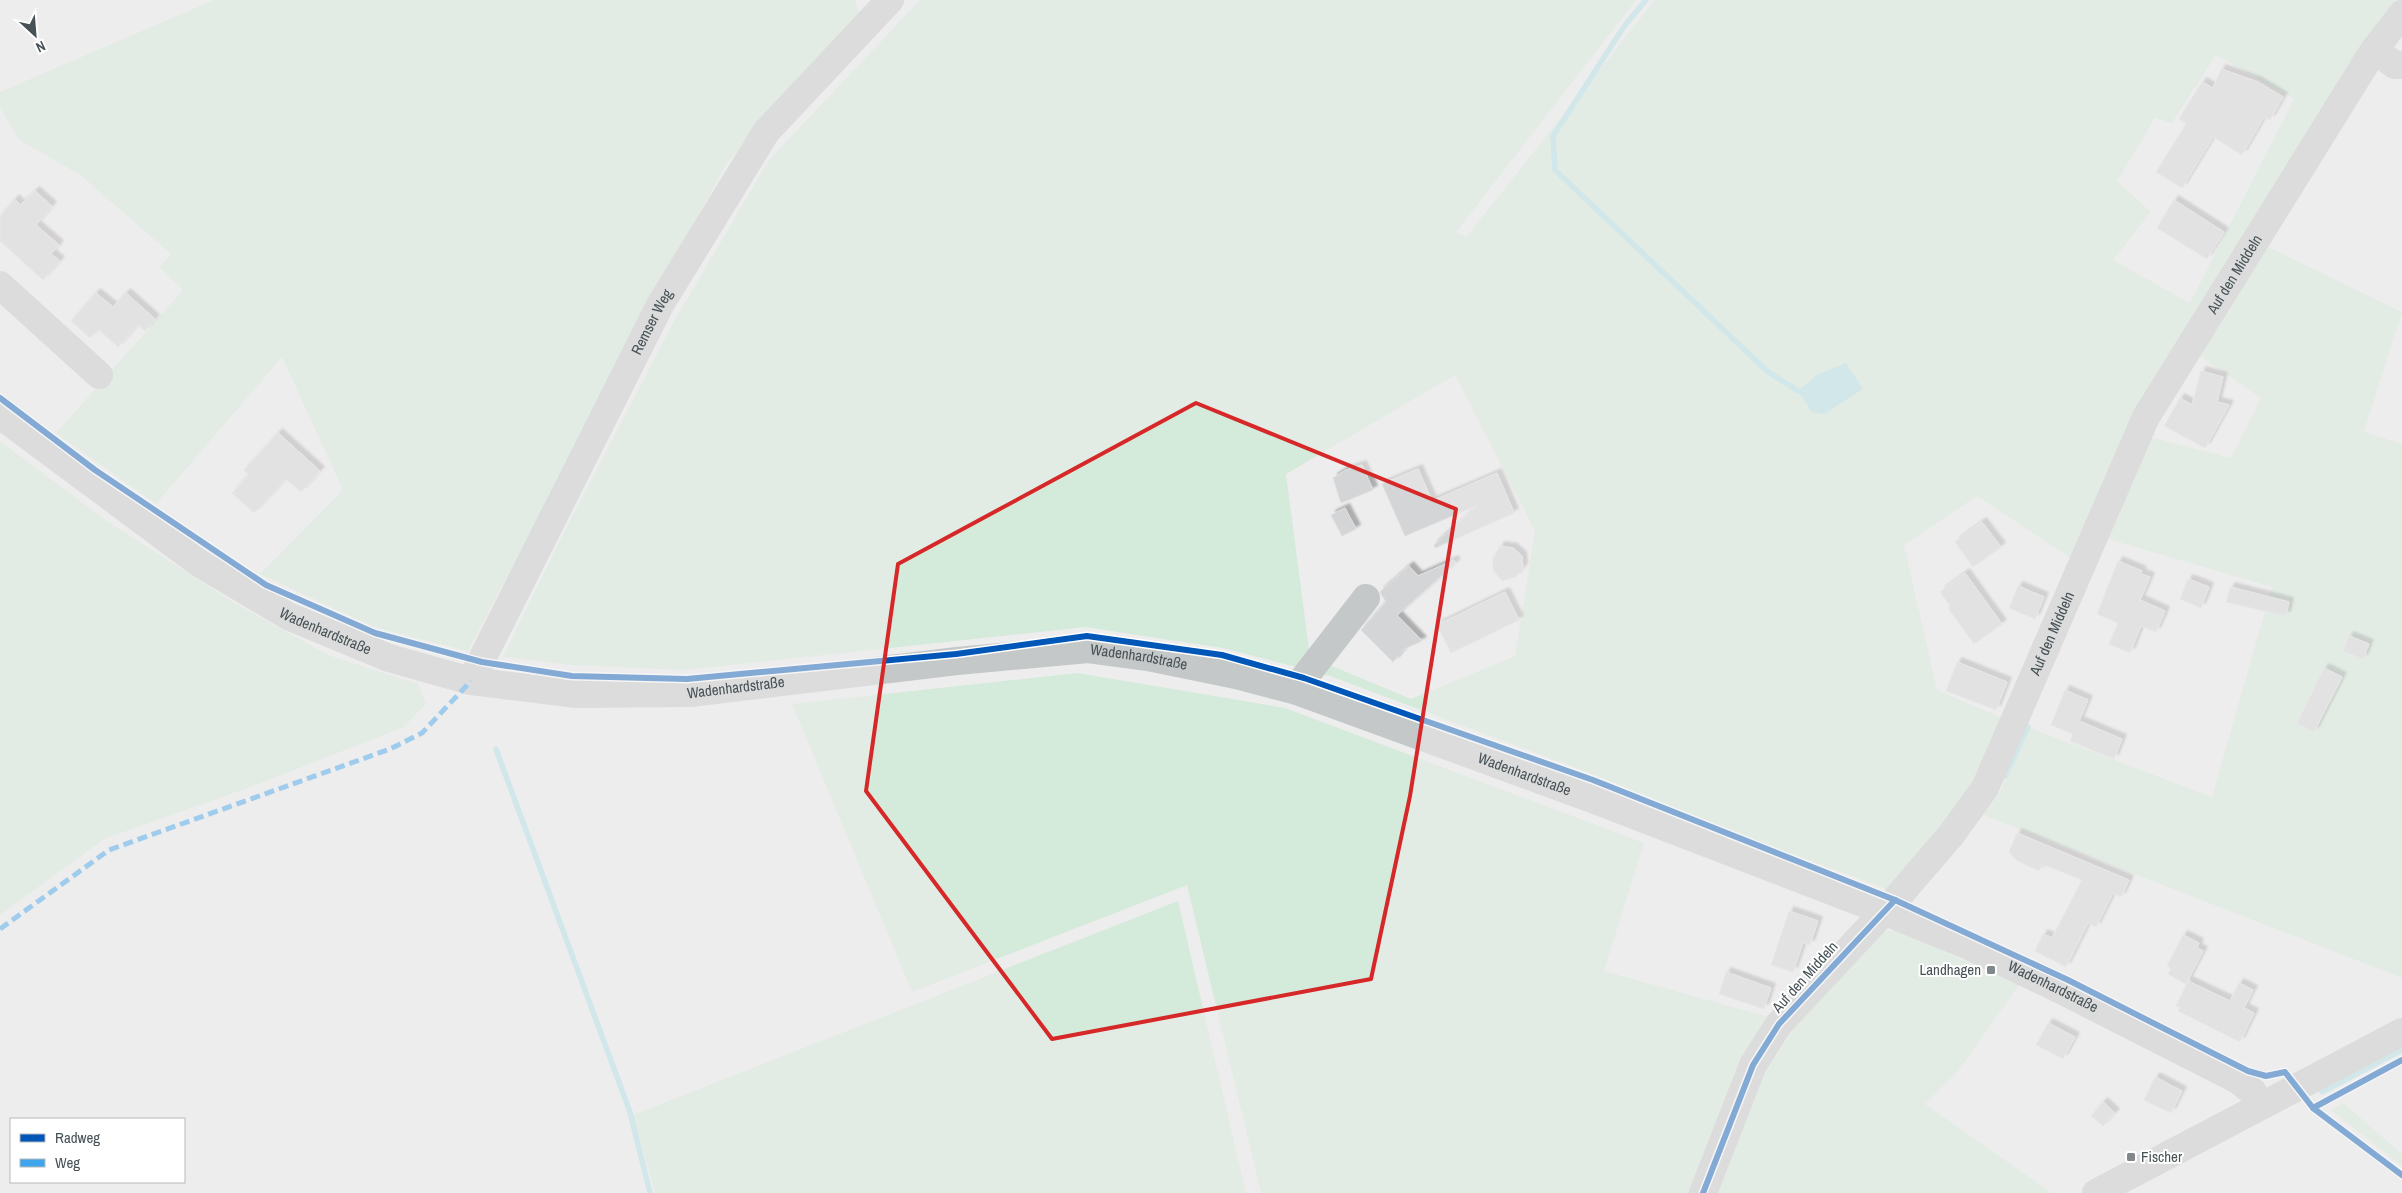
<svg xmlns="http://www.w3.org/2000/svg" width="2402" height="1193" viewBox="0 0 2402 1193" font-family="'Archivo Narrow',sans-serif">
	<style>
		.green { fill: #d4eada; fill-rule: evenodd }
		.water { fill: #addfe4 }
		.lines { fill: none; stroke-linecap: round; stroke-linejoin: round }
		.stream { stroke: #addfe4; stroke-width: 5.5 }
		.building { fill: #d4d5d6; stroke: #dfdfe0; filter: url(#shadow) }
		.minor { stroke: #c5c8c8; stroke-width: 28 }
		.quiet { stroke: #3fa5ed; stroke-width: 5; stroke-dasharray: 10 5; stroke-linecap: butt }
		.cycleway-casing { stroke: #fff; stroke-width: 9 }
		.cycleway { stroke: #0057b8; stroke-width: 6 }
		.marked { fill: none; stroke: #d62828; stroke-width: 4; stroke-linejoin: round }
		.poi-dot { fill: #81888c; stroke: #fff; stroke-width: 2 }
		.labels { text-anchor: middle; stroke-width: 4; stroke-linejoin: round; paint-order: stroke }
		.street-label { font-size: 15px; fill: #475257; stroke: #fff }
		.poi-label { font-size: 15px; fill: #475257; stroke: #fff; text-anchor: end }
	</style>
	<defs>
		<filter id="shadow"><feDropShadow dx="4.5" dy="-4.5" stdDeviation="1" flood-color="#0004"/></filter>
	</defs>
	<rect width="100%" height="100%" fill="#eeeded"/>
	<g class="green">
		<polygon points="214,0 855,0 859,13 726,164 468,651 374,627 260,574 343,490 282,357 156,504 56,433 183,290 159,267 171,254 79,174 19,140 0,107 0,92"/>
		<path d="M920,0H1636L1456,232L1466,237L1655,0H2401L2383,24L2072,559L1977,496L1904,545L1937,690L2005,719L1979,781L1942,828L1886,889L1744,836L1595,775L1330,676L1223,648L1085,627L684,670L569,665L503,657L558,544L674,321L769,160ZM2216,55L2294,99L2190,303L2113,260L2151,212L2117,181L2155,118L2172,123ZM1455,375L1535,531L1515,656L1411,699L1310,657L1286,474Z"/>
		<polygon points="2264,245 2402,312 2364,432 2402,444 2402,978 1983,815 1999,794 2030,728 2212,797 2272,587 2108,539 2150,437 2231,458 2261,398 2197,354"/>
		<polygon points="0,441 107,521 233,602 328,655 418,684 426,704 404,727 256,785 104,839 0,915"/>
		<polygon points="1077,673 1285,708 1644,843 1604,971 1772,1018 1693,1193 1261,1193 1187,885 912,992 792,704"/>
		<polygon points="1178,901 1246,1193 655,1193 633,1115"/>
		<polygon points="1896,930 2019,985 1958,1071 1925,1104 2052,1193 1717,1193 1766,1071 1792,1031 1879,932"/>
		<polygon points="2343,1103 2402,1154 2402,1166 2331,1110"/>
	</g>
	<polygon class="water" points="1846,363 1863,389 1824,414 1812,412 1798,391 1817,375"/>
	<g class="lines">
		<g class="stream">
			<polyline points="1646,0 1625,25 1553,136 1555,170 1767,371 1798,391"/>
			<polyline points="496,749 630,1112 650,1193"/>
			<polyline points="2005,776 2028,727"/>
			<polyline points="2322,1092 2402,1050"/>
		</g>
	</g>
	<g class="building">
		<polygon points="2221,69 2258,82 2283,97 2270,120 2264,117 2242,155 2213,137 2182,188 2156,172 2186,124 2179,119 2202,82 2213,88"/>
		<polygon points="35,191 52,206 36,225 59,245 51,254 60,261 43,280 0,241 0,216 15,199 20,205"/>
		<polygon points="2174,200 2224,232 2207,259 2157,228"/>
		<polygon points="96,293 113,307 126,293 155,319 145,331 138,325 118,347 98,329 90,338 71,321"/>
		<polygon points="2201,371 2223,377 2217,402 2229,405 2205,448 2164,426 2180,398 2192,405"/>
		<polygon points="278,433 320,471 301,492 286,479 254,513 232,493 249,475 244,470"/>
		<polygon points="1362,465 1373,490 1341,503 1333,478 1346,470"/>
		<polygon points="1418,469 1432,501 1497,473 1514,513 1435,548 1434,545 1478,505 1405,536 1382,484"/>
		<polygon points="1345,508 1356,529 1342,536 1331,515"/>
		<polygon points="1982,522 2001,547 1973,567 1955,542"/>
		<polygon points="1500,546 1513,548 1522,556 1523,568 1515,577 1502,581 1493,570 1493,558"/>
		<polygon points="1454,560 1456,563 1397,615 1422,641 1404,649 1393,662 1361,630 1386,602 1380,592 1409,566 1418,576"/>
		<polygon points="2118,561 2142,571 2141,574 2150,577 2140,600 2165,611 2156,632 2141,626 2130,653 2109,644 2118,623 2097,614"/>
		<polygon points="1965,573 2002,624 1974,644 1948,608 1950,606 1940,592"/>
		<polygon points="2188,579 2209,587 2201,608 2180,599"/>
		<polygon points="2018,586 2044,597 2035,619 2009,608"/>
		<polygon points="2230,587 2289,602 2286,616 2226,602"/>
		<polygon points="1505,592 1519,620 1451,653 1437,625"/>
		<polygon points="2349,636 2369,644 2363,659 2343,651"/>
		<polygon points="1957,662 2007,682 1996,710 1946,691"/>
		<polygon points="2324,668 2342,677 2314,732 2297,723"/>
		<polygon points="2065,690 2088,700 2079,721 2122,739 2114,759 2070,741 2073,734 2051,725"/>
		<polygon points="2017,833 2129,880 2121,897 2113,893 2096,927 2088,923 2066,967 2035,951 2043,934 2052,938 2082,880 2042,864 2039,871 2016,860 2009,852"/>
		<polygon points="1789,911 1818,921 1810,945 1803,943 1793,972 1771,965"/>
		<polygon points="2183,935 2199,943 2197,948 2203,951 2186,984 2168,974 2171,968 2167,966"/>
		<polygon points="1726,972 1771,988 1764,1009 1719,994"/>
		<polygon points="2188,981 2230,1001 2239,983 2253,990 2244,1008 2254,1013 2240,1042 2178,1011 2180,1007 2176,1006"/>
		<polygon points="2048,1023 2075,1037 2063,1059 2036,1045"/>
		<polygon points="2155,1077 2182,1091 2171,1113 2144,1100"/>
		<polygon points="2103,1102 2115,1113 2103,1126 2091,1116"/>
	</g>
	<g class="lines">
		<g class="minor">
			<polyline points="2374,50 2395,65 2402,65"/>
			<polyline points="0,285 99,375"/>
			<path id="s1" d="M0,415L199,563L288,616L389,658L471,681L577,694L691,693L957,661L1088,649L1148,657L1236,675L1297,691L1595,800L1883,911L1969,946L2059,989L2238,1080L2253,1092L2261,1106"/>
			<path id="s2" d="M471,681L660,305L766,132L890,0"/>
			<polyline points="1297,691 1304,678 1366,598"/>
			<path id="s3" d="M1703,1193L1753,1065L1779,1024L1895,900L1951,835L1985,788L2146,417L2374,50L2402,14"/>
			<polyline points="2096,1193 2402,1032"/>
		</g>
		<polyline class="quiet" points="0,929 109,850 390,749 422,733 471,681"/>
		<defs>
			<g id="cycleway">
				<polyline points="0,398 95,470 266,585 375,633 482,662 572,676 687,679 956,654 1087,636 1222,655 1304,678 1593,780 1895,900 2068,980 2248,1071 2266,1076 2285,1072 2313,1108 2402,1175"/>
				<polyline points="2313,1108 2402,1060"/>
				<polyline points="1703,1193 1753,1065 1779,1024 1895,900"/>
			</g>
		</defs>
		<use href="#cycleway" class="cycleway-casing"/>
		<use href="#cycleway" class="cycleway"/>
	</g>
	<path d="M0 0H2402V1193H0ZM1196,403L1456,509L1410,796L1371,979L1052,1039L866,791L898,564Z" fill="#eeeded" fill-opacity=".55" fill-rule="evenodd"/>
	<path class="marked" d="M1196,403L1456,509L1410,796L1371,979L1052,1039L866,791L898,564Z"/>
	<g class="poi-dot">
		<rect x="1986" y="965" width="10" height="10" rx="2.5"/>
		<rect x="2126" y="1152" width="10" height="10" rx="2.5"/>
	</g>
	<g class="labels">
		<g class="street-label">
			<text dy="5" stroke="none"><textPath href="#s3" startOffset="1072">Auf den Middeln</textPath></text>
			<text dy="5" stroke="none"><textPath href="#s2" startOffset="402">Remser Weg</textPath></text>
			<text dy="5" stroke="none"><textPath href="#s1" startOffset="392">Wadenhardstraße</textPath></text>
			<text dy="5" stroke="none"><textPath href="#s3" startOffset="668">Auf den Middeln</textPath></text>
			<text dy="5" stroke="none"><textPath href="#s1" startOffset="1218">Wadenhardstraße</textPath></text>
			<text dy="5" stroke="none"><textPath href="#s1" startOffset="812">Wadenhardstraße</textPath></text>
			<text dy="5" stroke="none"><textPath href="#s1" startOffset="1622">Wadenhardstraße</textPath></text>
			<text transform="translate(1805 977) rotate(-48)" y="5">Auf den Middeln</text>
			<text dy="5" stroke="none"><textPath href="#s1" startOffset="2192">Wadenhardstraße</textPath></text>
		</g>
		<g class="poi-label">
			<text x="1981" y="975">Landhagen</text>
			<text x="2141" y="1162" text-anchor="start">Fischer</text>
		</g>
	</g>
	<rect x="10" y="1118" width="175" height="65" fill="#ffffff" stroke="#b5babc"/>
	<rect x="20" y="1134" width="25" height="8" fill="#0057b8" stroke="#b5babc"/>
	<text x="55" y="1143" font-size="15" fill="#475257">Radweg</text>
	<rect x="20" y="1159" width="25" height="8" fill="#3fa5ed" stroke="#b5babc"/>
	<text x="55" y="1168" font-size="15" fill="#475257">Weg</text>
	<g transform="translate(35 35) rotate(154)" stroke="#ffffff" stroke-width="4" paint-order="stroke">
	<path d="M0-4L9 19L0 12L-9 19Z" fill="#475257"/>
	<text y="-8" font-size="14" font-weight="bold" text-anchor="middle" fill="#475257">N</text>
	</g>
</svg>
